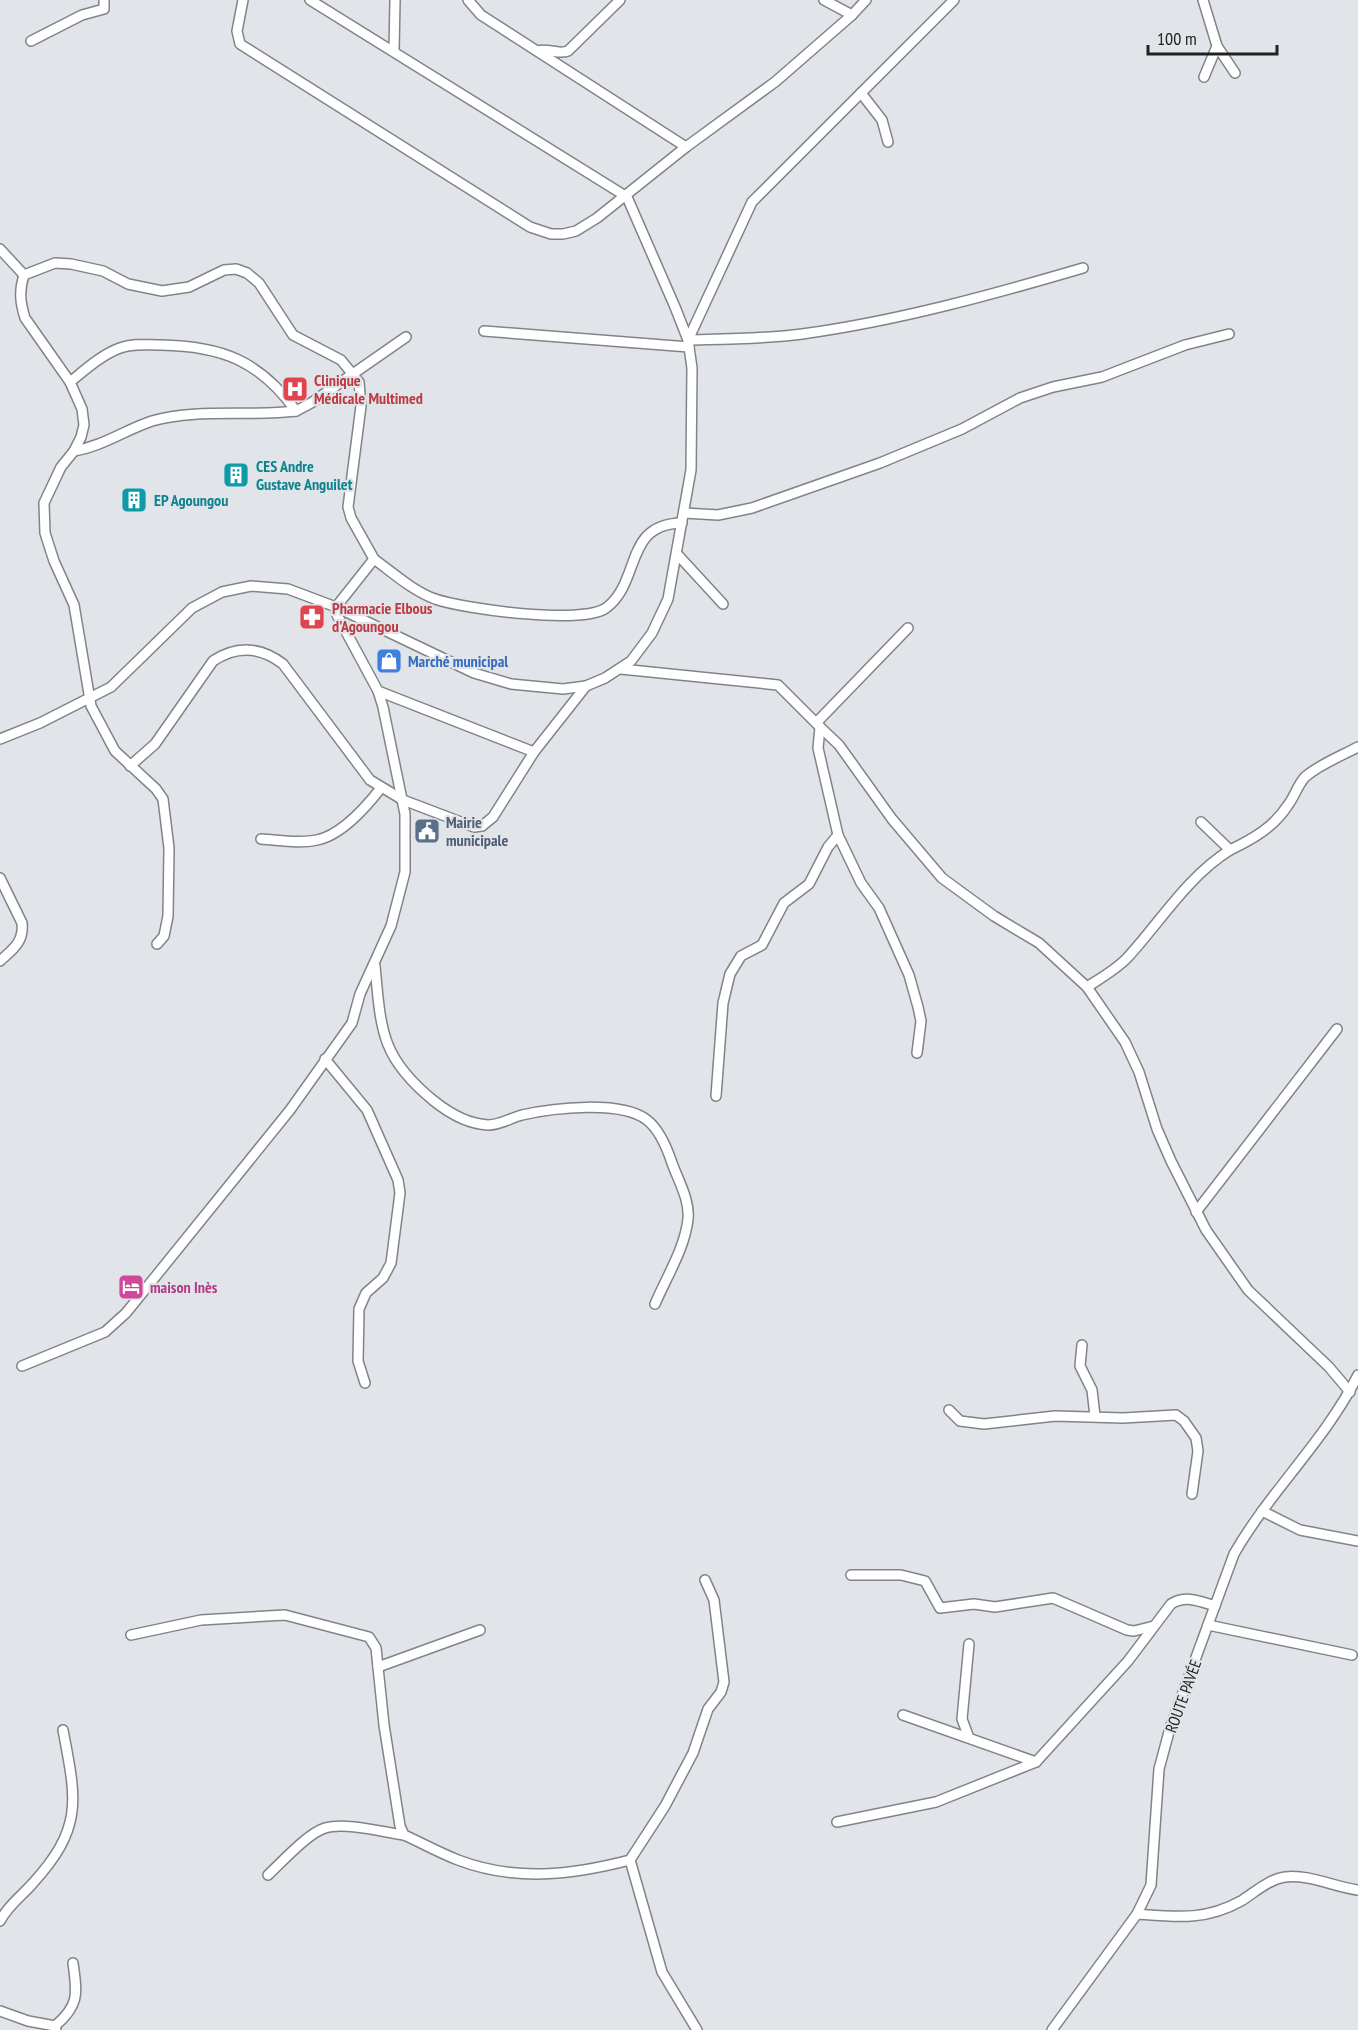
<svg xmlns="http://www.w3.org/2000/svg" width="1358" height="2030" viewBox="0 0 1358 2030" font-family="'PT Sans Narrow',sans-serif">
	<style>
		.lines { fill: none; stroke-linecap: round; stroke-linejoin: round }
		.street-casing { stroke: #808487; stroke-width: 12 }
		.street { stroke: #fff; stroke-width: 9 }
		.labels { text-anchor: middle; stroke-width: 4.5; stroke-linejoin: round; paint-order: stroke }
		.health-label { font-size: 16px; font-weight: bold; fill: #be3a42; stroke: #e1e5e9; text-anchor: start }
		.culture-label { font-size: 16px; font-weight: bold; fill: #0d838f; stroke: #e1e5e9; text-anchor: start }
		.shop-label { font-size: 16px; font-weight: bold; fill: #366cbe; stroke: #e1e5e9; text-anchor: start }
		.service-label { font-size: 16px; font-weight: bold; fill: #4e5e75; stroke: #e1e5e9; text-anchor: start }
		.hotel-label { font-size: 16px; font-weight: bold; fill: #b23c85; stroke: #e1e5e9; text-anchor: start }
		.street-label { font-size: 16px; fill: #202123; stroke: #e1e5e9 }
	</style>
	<rect width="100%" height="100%" fill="#e1e5e9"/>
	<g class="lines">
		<defs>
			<g id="street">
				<polyline points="243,0 237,31 240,44 530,227 551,234 563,234 576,231 597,218 686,147 775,82 852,15"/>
				<polyline points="468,0 481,15 686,147"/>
				<polyline points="824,0 852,15 866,0"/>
				<path d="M954,0L752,202L688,340C726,339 764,339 802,334C897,321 991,295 1083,268"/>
				<polyline points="1203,0 1217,46 1235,73"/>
				<polyline points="31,41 82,15 104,9 104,0"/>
				<polyline points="394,50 395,0"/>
				<path d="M538,51C549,48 558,55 568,51L620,0"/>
				<polyline points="1204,77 1217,46"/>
				<polyline points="861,93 882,120 888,142"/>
				<polyline points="0,249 24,275"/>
				<polyline points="484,331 689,347"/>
				<path d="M70,382C85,370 101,355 120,348C133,343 147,345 161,345C222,346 260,361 296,411L311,403L406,337"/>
				<path d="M74,451C103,446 125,430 152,421C198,408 249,417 296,411"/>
				<polyline points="684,513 718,515 752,508 880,463 962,429 1020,398 1053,387 1102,377 1185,345 1229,334"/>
				<polyline points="677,554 723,604"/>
				<path d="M374,559C393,573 413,591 435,599C464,609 582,625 606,608C642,581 623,524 682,523"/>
				<polyline points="621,669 778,685 820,727 818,748 838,835 861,883 879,908 909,975 918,1007 921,1021 917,1053"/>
				<polyline points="378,691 534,752"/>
				<polyline points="817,722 908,628"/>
				<polyline points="820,727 839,745 892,819 942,878 994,916 1039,943 1087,987 1125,1042 1139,1072 1157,1129 1171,1161 1206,1230 1248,1290 1329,1367 1350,1392"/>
				<polyline points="0,739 40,723 111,687 192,608 222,592 251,586 288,589 336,607 474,673 511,684 563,689 586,686 605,678 631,661 652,633 668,599 691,470 692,368 688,340 675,307 627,197 310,0"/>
				<path d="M130,766L155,744L213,661C237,645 261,647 283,664L370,780L403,800L474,827L482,826L493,817L534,752L586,686"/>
				<path d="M261,839C279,840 299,844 317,840C342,835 366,807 381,788"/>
				<path d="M1230,850C1253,839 1274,827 1288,805C1295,796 1297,786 1305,777C1320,764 1341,756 1358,747"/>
				<path d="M0,878L22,923C24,942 13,949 0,961"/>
				<path d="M375,966C381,1031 381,1058 434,1101C449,1113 469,1124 488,1125C501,1125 510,1118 522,1115C553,1108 621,1100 647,1120C660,1130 667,1148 672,1163C678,1180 690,1200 688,1219C685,1248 666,1278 655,1304"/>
				<path d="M1087,987C1101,978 1117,969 1128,957C1161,921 1187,877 1230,850L1201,822"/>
				<polyline points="325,1059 367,1110 398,1180 400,1193 391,1263 383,1278 366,1293 359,1309 358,1361 365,1383"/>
				<polyline points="716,1096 723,1003 730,974 741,956 762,945 784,903 809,884 828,847 838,835"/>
				<polyline points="1196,1212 1337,1029"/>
				<polyline points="1082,1345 1080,1366 1092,1390 1095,1416"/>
				<path d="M22,1366L105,1332L126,1313L290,1110L352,1023L360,994L391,926L405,872V814L383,707L378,691L337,615L336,607L374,559L351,518L348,507L361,406L359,382L341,360L293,335L259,283L247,273L236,269L224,270L189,287L162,291L128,284L103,271L71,264L55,263L24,275C19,291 20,302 25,318L70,382L82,409L84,425L81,437L74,451L61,467L44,503L45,533L54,561L74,605L91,706L115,751L156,789L163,799L169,848L168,916L164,936L157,944"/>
				<polyline points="949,1410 960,1421 984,1424 1055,1416 1123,1418 1176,1415 1184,1421 1196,1438 1198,1451 1192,1494"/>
				<polyline points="1262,1511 1300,1530 1358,1541"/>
				<polyline points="851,1575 901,1575 925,1581 940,1608 974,1604 995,1607 1053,1598 1127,1630 1134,1631 1154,1626"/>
				<polyline points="1208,1625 1352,1655"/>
				<path d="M131,1635L201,1620L285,1615L369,1637L376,1648L384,1725L400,1826L404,1835C422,1843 440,1853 458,1860C516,1882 572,1875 630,1860L665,1806L693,1753L708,1709L721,1692L724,1682L714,1600L705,1580"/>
				<polyline points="378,1667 480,1630"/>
				<polyline points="903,1715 1036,1762"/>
				<polyline points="969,1738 962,1719 969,1644"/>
				<path d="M837,1822L936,1802L1036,1762L1128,1661L1171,1604C1186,1595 1199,1601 1215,1606"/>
				<polyline points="630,1860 662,1972 697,2030"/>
				<path d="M268,1875C282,1862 308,1833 325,1828C345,1822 383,1832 404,1835"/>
				<path d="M1137,1914C1176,1917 1205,1921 1241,1901C1254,1893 1269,1879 1285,1877C1310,1874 1334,1887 1358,1890"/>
				<path d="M0,1921C9,1904 21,1897 33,1883C84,1827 76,1799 63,1730"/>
				<polyline points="0,2011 28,2021 55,2026"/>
				<path d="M56,2030L55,2026C80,2005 77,1993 73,1963"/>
				<path d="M1052,2030L1137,1914L1151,1885L1159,1769L1170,1728L1234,1554C1270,1491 1325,1441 1358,1375"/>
			</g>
		</defs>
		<use href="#street" class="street-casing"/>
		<use href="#street" class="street"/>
	</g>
	<defs>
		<symbol id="hospital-square" viewBox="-11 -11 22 22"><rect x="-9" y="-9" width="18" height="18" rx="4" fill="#e0444e" stroke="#e1e5e9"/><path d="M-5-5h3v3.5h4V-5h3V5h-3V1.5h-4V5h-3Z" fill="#fff"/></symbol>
		<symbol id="building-square" viewBox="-11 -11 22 22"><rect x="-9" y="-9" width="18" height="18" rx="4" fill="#0f9aa8" stroke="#e1e5e9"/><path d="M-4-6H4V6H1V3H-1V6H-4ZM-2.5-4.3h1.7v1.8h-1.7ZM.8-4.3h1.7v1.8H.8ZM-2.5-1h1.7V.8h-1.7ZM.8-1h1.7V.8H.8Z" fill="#fff"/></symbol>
		<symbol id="pharmacy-square" viewBox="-11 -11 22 22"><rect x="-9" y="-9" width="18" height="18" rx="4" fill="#e0444e" stroke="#e1e5e9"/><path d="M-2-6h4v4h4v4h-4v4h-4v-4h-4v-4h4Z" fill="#fff"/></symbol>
		<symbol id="shop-square" viewBox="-11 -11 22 22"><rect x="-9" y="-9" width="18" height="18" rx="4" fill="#3f7fe0" stroke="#e1e5e9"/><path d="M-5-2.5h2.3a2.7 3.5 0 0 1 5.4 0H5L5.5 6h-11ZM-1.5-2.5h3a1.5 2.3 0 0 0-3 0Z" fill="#fff"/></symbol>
		<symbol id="civic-square" viewBox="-11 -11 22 22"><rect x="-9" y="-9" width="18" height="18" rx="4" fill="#5c6f8a" stroke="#e1e5e9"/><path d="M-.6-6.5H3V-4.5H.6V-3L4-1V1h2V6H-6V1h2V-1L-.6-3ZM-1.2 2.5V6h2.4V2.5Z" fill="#fff"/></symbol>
		<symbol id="hotel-square" viewBox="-11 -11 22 22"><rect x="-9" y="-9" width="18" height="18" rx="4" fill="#d1479c" stroke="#e1e5e9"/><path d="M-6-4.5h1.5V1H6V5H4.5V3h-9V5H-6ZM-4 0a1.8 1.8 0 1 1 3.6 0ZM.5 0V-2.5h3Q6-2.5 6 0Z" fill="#fff"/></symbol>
	</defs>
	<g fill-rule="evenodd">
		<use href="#hospital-square" x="280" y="374" width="30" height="30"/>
		<use href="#building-square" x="221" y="460" width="30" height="30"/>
		<use href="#building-square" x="119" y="485" width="30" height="30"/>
		<use href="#pharmacy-square" x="297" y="602" width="30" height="30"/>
		<use href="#shop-square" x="374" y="646" width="30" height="30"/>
		<use href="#civic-square" x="412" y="816" width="30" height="30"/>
		<use href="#hotel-square" x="116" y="1272" width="30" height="30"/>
	</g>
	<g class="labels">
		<g class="health-label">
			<text x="314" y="386">Clinique<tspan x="314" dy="18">Médicale Multimed</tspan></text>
			<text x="332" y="614">Pharmacie Elbous<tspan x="332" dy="18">d'Agoungou</tspan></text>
		</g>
		<g class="culture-label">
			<text x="256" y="472">CES Andre<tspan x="256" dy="18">Gustave Anguilet</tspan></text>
			<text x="154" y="506">EP Agoungou</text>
		</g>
		<g class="shop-label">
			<text x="408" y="667">Marché municipal</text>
		</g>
		<g class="service-label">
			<text x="446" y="828">Mairie<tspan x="446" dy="18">municipale</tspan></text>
		</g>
		<g class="hotel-label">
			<text x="150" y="1293">maison Inès</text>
		</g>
		<g class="street-label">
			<text transform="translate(1183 1696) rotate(-70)" y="6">ROUTE PAVÉE</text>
		</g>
	</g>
	<path d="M1148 45v9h129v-9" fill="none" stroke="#202123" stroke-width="3"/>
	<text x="1157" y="45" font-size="18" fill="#202123" stroke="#e1e5e9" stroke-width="4.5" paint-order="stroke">100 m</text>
</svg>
